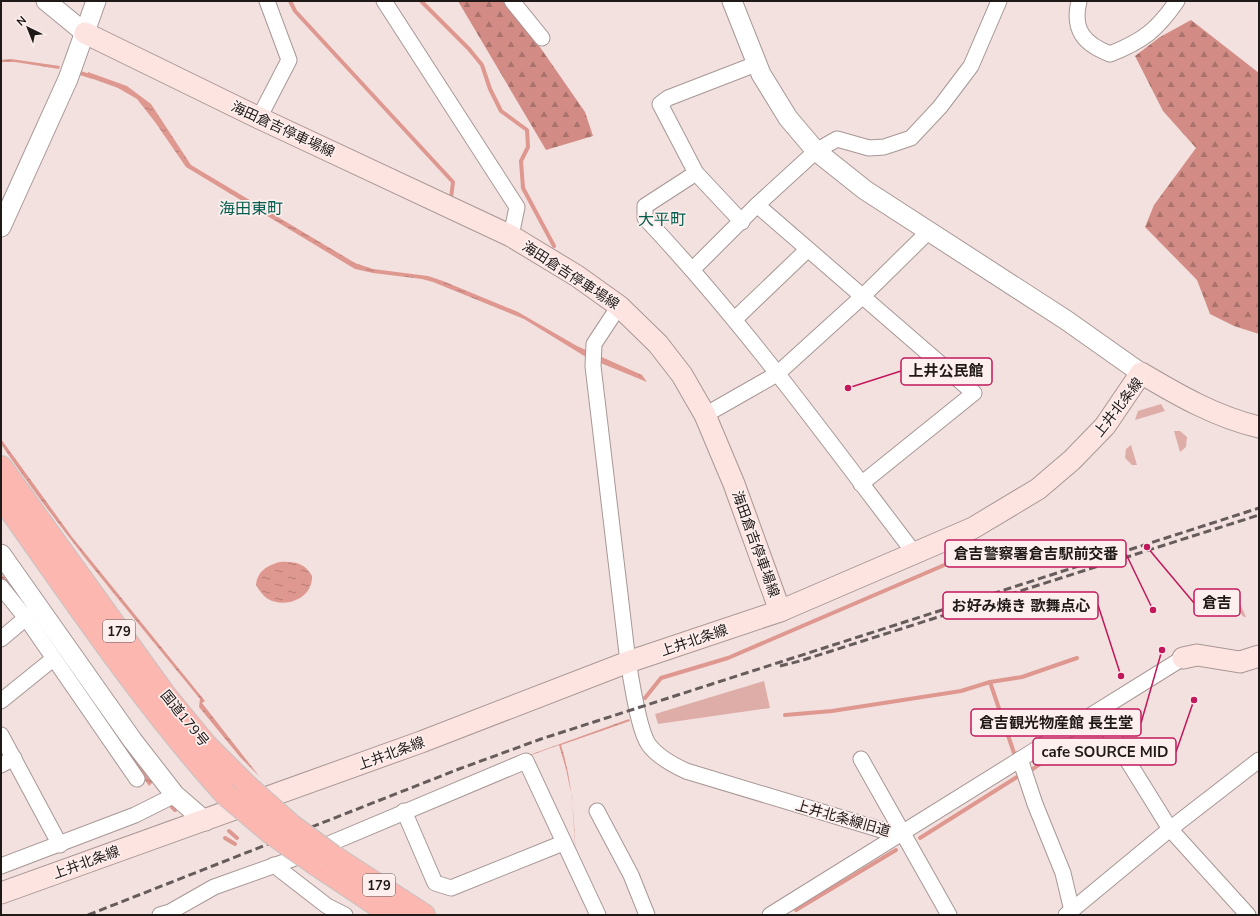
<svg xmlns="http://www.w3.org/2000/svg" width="1260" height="916" viewBox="0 0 1260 916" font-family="'Nunito Sans','Noto Sans JP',sans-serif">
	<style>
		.green { fill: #deada7 }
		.forest { fill: url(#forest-firs) }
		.water { fill: url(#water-ripples) }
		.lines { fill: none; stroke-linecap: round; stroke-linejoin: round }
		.stream { stroke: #df9890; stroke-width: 4 }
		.minor-casing { stroke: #a79795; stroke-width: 17 }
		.tertiary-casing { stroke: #a79795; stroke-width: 21 }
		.secondary-casing { stroke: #a79795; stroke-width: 23 }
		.trunk-casing { stroke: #c5c3c3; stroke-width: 24 }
		.minor { stroke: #fff; stroke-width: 15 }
		.tertiary { stroke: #fff; stroke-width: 19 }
		.secondary { stroke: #fee4e1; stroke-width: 21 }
		.trunk { stroke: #fbb7b0; stroke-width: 22 }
		.rail { stroke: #665c5b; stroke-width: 3; stroke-dasharray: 8 4; stroke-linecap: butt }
		.trunk-bridge-casing { stroke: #c5c3c3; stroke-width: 24; stroke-linecap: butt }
		.trunk-bridge { stroke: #fbb7b0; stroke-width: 22 }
		.labels { text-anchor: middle; stroke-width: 3.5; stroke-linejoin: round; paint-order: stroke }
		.shield { fill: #fdefed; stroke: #625958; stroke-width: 1 }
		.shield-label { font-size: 13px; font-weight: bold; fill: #1f1918 }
		.street-label { font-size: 14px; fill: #1f1918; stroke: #fdefed }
		.quarter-label { font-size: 16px; fill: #035e4f; stroke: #fdefed }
		.leader { fill: none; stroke: #c2185b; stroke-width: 1.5 }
		.callout-dot { fill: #c2185b; stroke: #fdefed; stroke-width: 1.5 }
		.callout { fill: #fdefed; stroke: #c2185b; stroke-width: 1.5 }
		.callout-label { font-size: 15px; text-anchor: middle; font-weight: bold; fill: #1f1918 }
	</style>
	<defs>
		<pattern id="forest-firs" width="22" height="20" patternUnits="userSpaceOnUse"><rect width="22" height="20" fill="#d28c85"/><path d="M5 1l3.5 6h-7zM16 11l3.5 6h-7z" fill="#aa726c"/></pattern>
		<pattern id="water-ripples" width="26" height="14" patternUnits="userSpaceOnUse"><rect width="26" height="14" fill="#df9890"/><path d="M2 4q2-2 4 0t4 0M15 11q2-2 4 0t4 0" fill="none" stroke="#b47b75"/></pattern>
	</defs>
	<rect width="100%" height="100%" fill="#f2e1df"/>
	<g class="green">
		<polygon points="1161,404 1165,411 1135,420 1138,411"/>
		<polygon points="1174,431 1180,431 1187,437 1186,447 1180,452"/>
		<polygon points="1131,445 1137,465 1132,465 1125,458 1126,449"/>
		<polygon points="1228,595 1238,599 1246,617 1244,617 1237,610 1225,610 1221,597"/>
		<polygon points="764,681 770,708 658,724 655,714"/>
	</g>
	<g class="forest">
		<polygon points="458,1 508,1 585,112 593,136 546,150"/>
		<polygon points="1191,20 1259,73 1259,334 1234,326 1210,314 1197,280 1145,227 1154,205 1196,148 1163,111 1135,56 1160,37"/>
	</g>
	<g class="water">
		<polygon points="11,59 60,66 59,69 15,62 1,62 1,60"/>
		<polygon points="88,72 127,86 151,104 191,165 355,263 373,269 428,276 443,281 518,312 577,346 642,375 647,382 586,357 524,319 433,282 422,279 373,273 355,269 186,167 155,122 137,99 118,88 88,77"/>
		<path d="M1,439L72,537L205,701L202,703L259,776L240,757L199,707L200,699C132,615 61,533 1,444Z"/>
		<path d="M280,562C294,561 305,563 312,576C313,598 286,609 268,599C263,596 259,590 256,585C257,571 268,565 280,562Z"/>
		<polygon points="1,574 13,586 154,781 149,786 1,582"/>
		<path d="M629,719L630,721L561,745C573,784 574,819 576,860L572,797L566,769L559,745L496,768L363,823V821L502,765Z"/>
	</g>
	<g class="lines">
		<g class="stream">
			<polyline points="290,1 295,11 453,182 451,198"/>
			<polyline points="421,1 469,49 482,65 490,89 501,111 527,130 528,147 521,161 523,188 554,246"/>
			<polyline points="77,72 93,77"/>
			<polyline points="990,682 1015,756"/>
			<polyline points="645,698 661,678 728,658 970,554"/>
			<polyline points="785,715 832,711 961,691 990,682 1022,677 1077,658"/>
			<polyline points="1027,773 1057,752"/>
			<polyline points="172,807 175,810"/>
			<polyline points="229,831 237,838"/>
			<polyline points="225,838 235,844"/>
			<polyline points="920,838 1017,777"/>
			<polyline points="796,910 896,850"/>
		</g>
		<defs>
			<g id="minor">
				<polyline points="384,1 517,207 511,236"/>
				<polyline points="512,1 542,38"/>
				<path d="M1079,1C1072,30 1084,44 1110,54C1143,41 1157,30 1177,1"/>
				<polyline points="259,118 289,60 267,1"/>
				<path d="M696,173L645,206V218C744,323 828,440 915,554"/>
				<polyline points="757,205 974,393 861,484"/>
				<polyline points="742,222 696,173 660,104 668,98 756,64"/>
				<polyline points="693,269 757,205 816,151 837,139 869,148 884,147 911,138 940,107 971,66 999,1"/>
				<path d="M619,306L594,344L593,366L628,662C632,681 638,730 649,745C658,757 673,765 686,771L885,831L902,833"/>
				<polyline points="735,319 807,250"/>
				<polyline points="705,415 777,374 863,296 928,232"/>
				<polyline points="1,587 26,618 137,779"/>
				<polyline points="1,639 33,612"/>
				<polyline points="1,701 53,659"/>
				<polyline points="1098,713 1170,829 1248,915"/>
				<polyline points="1,735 60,845"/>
				<polyline points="861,759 949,915"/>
				<polyline points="1020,759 1035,804 1063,873 1072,911"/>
				<polyline points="1,765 14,758"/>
				<polyline points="404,811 435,883 451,888 563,843"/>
				<polyline points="597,811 631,875 647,915"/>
				<polyline points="274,865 327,906 345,915"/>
				<polyline points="1,866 135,815 175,795"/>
				<polyline points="160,915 170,912 214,887 298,857 526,761 598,915"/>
				<polyline points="770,915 1183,658"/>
				<polyline points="1066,915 1170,829 1259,760"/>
			</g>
			<g id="tertiary">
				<polyline points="46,1 85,33"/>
				<polyline points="732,1 761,74 788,118 816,151 865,190 1066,320 1141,373"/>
				<polyline points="1,227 68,79 96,1"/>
				<polyline points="1,554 133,741 175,795 205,821"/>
			</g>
			<g id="secondary">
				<polyline points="85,33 259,118 511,236 577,276 619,306 658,344 682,375 705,415 734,484 780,611"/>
				<polyline points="1183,658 1197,655 1240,662 1259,656"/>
				<path d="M1,893L421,742L628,662L780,611L973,528L1038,489L1072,460L1105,426L1141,373C1178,395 1216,417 1259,427"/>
			</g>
			<g id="trunk">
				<polyline points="1,467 165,695 206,745 247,786"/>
				<path d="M1,497C73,598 142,702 225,794"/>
				<polyline points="333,856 424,915"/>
				<polyline points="314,863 392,915"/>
			</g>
		</defs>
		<use href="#minor" class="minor-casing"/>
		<use href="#tertiary" class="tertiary-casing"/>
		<use href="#secondary" class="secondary-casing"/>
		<use href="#trunk" class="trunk-casing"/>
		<use href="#minor" class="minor"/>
		<use href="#tertiary" class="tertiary"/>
		<use href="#secondary" class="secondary"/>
		<use href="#trunk" class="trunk"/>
		<g class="rail">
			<polyline points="780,666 800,661 1259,515"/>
			<polyline points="88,915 459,769 541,739 1259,508"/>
		</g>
		<defs>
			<g id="trunk-bridge">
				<polyline points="247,786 291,825 333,856"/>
				<polyline points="225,794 271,833 314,863"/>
			</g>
		</defs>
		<use href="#trunk-bridge" class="trunk-bridge-casing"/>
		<use href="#trunk-bridge" class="trunk-bridge"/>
	</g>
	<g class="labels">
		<g class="shield">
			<rect x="103" y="620" width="32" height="22" rx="3"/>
			<rect x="363" y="874" width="32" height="22" rx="3"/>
		</g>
		<g class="shield-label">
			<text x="119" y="636">179</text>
			<text x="379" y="890">179</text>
		</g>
		<g class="street-label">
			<text transform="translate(283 129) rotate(25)" y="5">海田倉吉停車場線</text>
			<text transform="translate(571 275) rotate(33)" y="5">海田倉吉停車場線</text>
			<text transform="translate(1118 407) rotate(-52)" y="5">上井北条線</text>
			<text transform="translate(756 544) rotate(70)" y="5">海田倉吉停車場線</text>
			<text transform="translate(694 640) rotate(-19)" y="5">上井北条線</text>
			<text transform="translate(185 718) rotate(51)" y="5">国道179号</text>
			<text transform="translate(391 753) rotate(-20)" y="5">上井北条線</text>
			<text transform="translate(843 818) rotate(16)" y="5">上井北条線旧道</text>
			<text transform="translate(86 862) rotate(-20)" y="5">上井北条線</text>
		</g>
		<g class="quarter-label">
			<text x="251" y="214">海田東町</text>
			<text x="662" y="225">大平町</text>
		</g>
	</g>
	<path class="leader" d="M848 388L901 371M1153 610L1126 554M1147 547L1194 603M1121 676L1098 605M1162 650L1141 723M1194 700L1176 752"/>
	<g class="callout-dot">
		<circle cx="848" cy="388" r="4"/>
		<circle cx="1153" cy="610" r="4"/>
		<circle cx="1147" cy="547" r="4"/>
		<circle cx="1121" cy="676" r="4"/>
		<circle cx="1162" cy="650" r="4"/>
		<circle cx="1194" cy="700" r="4"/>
	</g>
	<g class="callout">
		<rect x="901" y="358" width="91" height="27" rx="4"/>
		<rect x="945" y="540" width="181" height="27" rx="4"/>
		<rect x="1194" y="589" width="46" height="27" rx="4"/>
		<rect x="943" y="592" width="155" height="27" rx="4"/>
		<rect x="971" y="709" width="170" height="27" rx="4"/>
		<rect x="1033" y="738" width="143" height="27" rx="4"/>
	</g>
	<g class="callout-label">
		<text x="946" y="376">上井公民館</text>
		<text x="1036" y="559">倉吉警察署倉吉駅前交番</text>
		<text x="1217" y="608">倉吉</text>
		<text x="1021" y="611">お好み焼き 歌舞点心</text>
		<text x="1056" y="728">倉吉観光物産館 長生堂</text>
		<text x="1105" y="757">cafe SOURCE MID</text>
	</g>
	<rect width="1260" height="916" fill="none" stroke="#1f1918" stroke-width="4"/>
	<g transform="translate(28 28) rotate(317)" stroke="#fdefed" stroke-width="3" paint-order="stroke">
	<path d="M0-3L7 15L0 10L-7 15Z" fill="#1f1918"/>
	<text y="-6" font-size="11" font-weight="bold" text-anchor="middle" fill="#1f1918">N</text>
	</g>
</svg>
